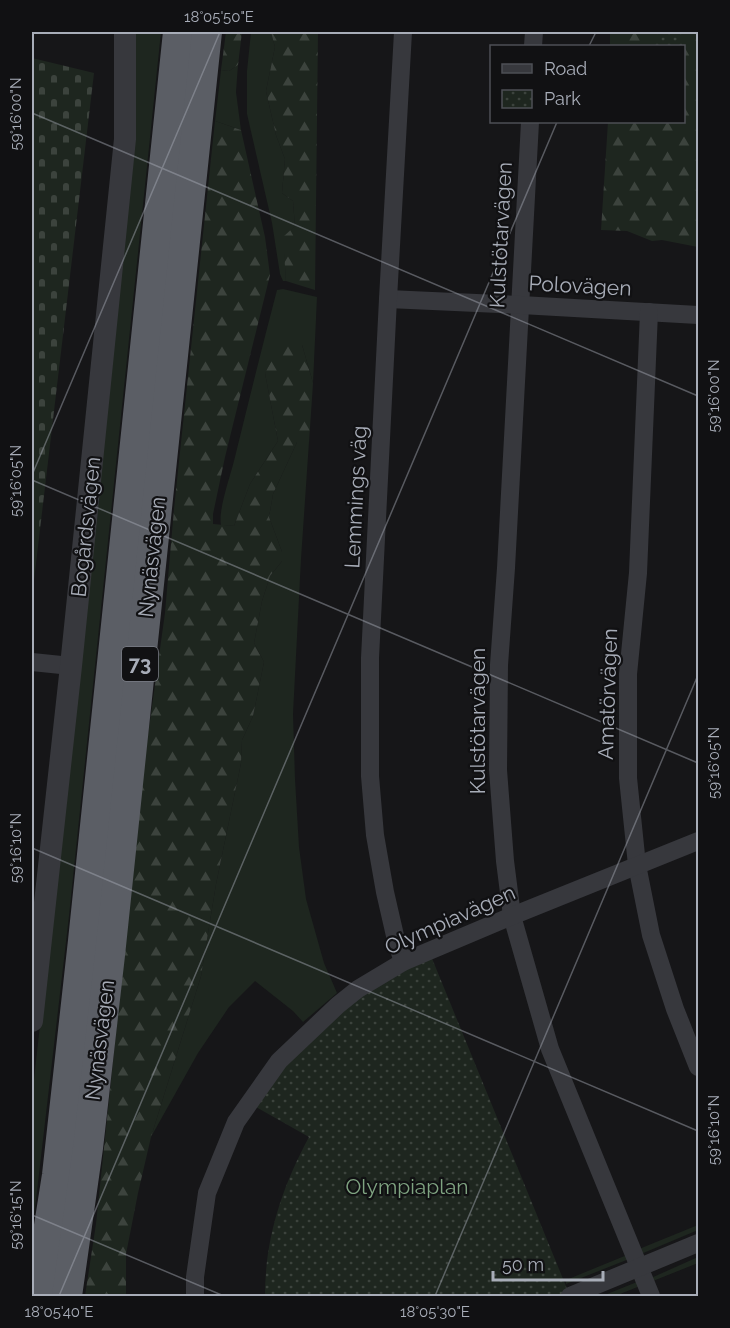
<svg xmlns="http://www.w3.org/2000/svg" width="730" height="1328" viewBox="0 0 730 1328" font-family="Raleway,sans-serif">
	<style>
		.grass { fill: #1e261f }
		.forest { fill: url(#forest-firs) }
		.cemetery { fill: url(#cemetery-stones) }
		.park { fill: url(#park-dots) }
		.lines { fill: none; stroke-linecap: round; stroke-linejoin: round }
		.minor { stroke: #37383d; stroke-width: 18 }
		.tertiary { stroke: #37383d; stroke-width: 22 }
		.trunk { stroke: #5b5e65; stroke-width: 30 }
		.ticks { fill: none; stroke: #a8adb8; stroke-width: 1.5; stroke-opacity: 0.45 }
		.labels { text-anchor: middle; stroke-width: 4.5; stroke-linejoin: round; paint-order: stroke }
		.shield { fill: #111113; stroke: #7b7e86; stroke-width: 1.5 }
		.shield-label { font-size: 20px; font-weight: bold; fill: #a8adb8 }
		.street-label { font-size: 21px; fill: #a8adb8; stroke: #111113 }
		.park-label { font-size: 21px; fill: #7fa381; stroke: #111113 }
		.neatline { fill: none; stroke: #a8adb8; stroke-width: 2 }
		.ticks-label { font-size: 15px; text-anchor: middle; fill: #a8adb8 }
	</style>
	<defs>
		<pattern id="forest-firs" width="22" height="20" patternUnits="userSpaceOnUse" patternTransform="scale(1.5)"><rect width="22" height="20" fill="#1e261f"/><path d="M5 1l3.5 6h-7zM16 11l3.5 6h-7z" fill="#3c433d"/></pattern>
		<pattern id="cemetery-stones" width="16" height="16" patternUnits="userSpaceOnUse" patternTransform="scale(1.5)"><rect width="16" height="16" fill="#1e261f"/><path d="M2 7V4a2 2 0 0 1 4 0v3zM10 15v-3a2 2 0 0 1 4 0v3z" fill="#3c433d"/></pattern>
		<pattern id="park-dots" width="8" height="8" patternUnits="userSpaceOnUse" patternTransform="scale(1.5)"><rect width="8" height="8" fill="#1e261f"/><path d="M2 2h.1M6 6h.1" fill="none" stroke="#3c433d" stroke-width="1.8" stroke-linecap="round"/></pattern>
	</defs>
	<rect width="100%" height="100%" fill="#161618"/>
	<g class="grass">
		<polygon points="134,32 161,32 69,916 36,1200 32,1229 32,1097 54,899"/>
		<polygon points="251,32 271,32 275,47 266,91 276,135 285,159 282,193 293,201 295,226 284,237 286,281 283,281 280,274 272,223 247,114 247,71"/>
		<polygon points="238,65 236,92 241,130 215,121 221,70 229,71"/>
		<path d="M283,289L317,297L313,383L302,345L265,373L278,441L250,484L234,526L221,525C218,510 230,477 234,461C248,404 262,347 277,290Z"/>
		<polygon points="297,442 309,442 301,559 293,714 295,779 299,847 306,899 324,963 337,993 303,1022 293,1011 255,981 229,1007 198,1053 151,1137 201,976 216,884 241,763 242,740 253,716 264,662 254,643 262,601 270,576 282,561 282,552 269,517 273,494"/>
		<polygon points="698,1225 698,1230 641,1254 639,1249"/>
		<polygon points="627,1255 629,1259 566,1284 566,1280"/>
		<polygon points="698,1257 698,1263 653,1281 651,1278"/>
		<polygon points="637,1282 640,1286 615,1296 602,1296"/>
	</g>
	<g class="forest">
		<polygon points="226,32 242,32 238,65 229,71 221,70"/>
		<polygon points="271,32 318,32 315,290 286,281 283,237 295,226 293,201 282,193 285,159 276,135 266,91 275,47"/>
		<polygon points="610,32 698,32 698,247 662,240 652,241 627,231 601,230 608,122 684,122 684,46 610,46"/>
		<polygon points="215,121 241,130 265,237 270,275 225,457 213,514 213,524 234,526 250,484 278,441 265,373 278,347 302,345 313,383 309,442 297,442 273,494 269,517 282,552 282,561 270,576 262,601 254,643 264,662 253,716 242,740 241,763 216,884 201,976 151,1137 138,1193 126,1254 126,1296 85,1296 96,1224 145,757 165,613 174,509"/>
	</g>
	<polygon class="cemetery" points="32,58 94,73 32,597"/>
	<g class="park">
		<polygon points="659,32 681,32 682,46 652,46"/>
		<path d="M431,956L570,1296H265C265,1238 282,1187 309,1137L256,1107L288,1061L351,1002Z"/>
	</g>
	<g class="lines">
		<g class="minor">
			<polyline points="533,46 534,32"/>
			<polyline points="530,122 506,568 499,665 498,770 505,861 512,916 550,1049 651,1296"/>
			<polyline points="388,299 521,305 698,315"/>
			<polyline points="649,312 638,573 628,674 628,778 637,865 651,935 675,1009 698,1067"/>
			<polyline points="32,662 71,666"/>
			<polyline points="403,962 396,940 385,892 375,835 370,776 370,658 388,299 403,32"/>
			<polyline points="195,1296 195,1277 207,1193 236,1122 279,1061 338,1005 358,989 403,962 512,916 698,841"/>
			<polyline points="570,1296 698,1243"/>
		</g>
		<polyline class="tertiary" points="32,1021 71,666 125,139 125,32"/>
		<g class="trunk">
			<polyline points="38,1296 57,1175 83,941 178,32"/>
			<polyline points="67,1296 88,1148 110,955 207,32"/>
		</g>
	</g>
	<path class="ticks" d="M589,46L596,32M32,113L698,396M32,475L220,32M32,480L698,763M32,848L698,1131M32,1215L224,1296M59,1296L557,122M435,1296L698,675"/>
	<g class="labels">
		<rect class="shield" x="122" y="647" width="36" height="34" rx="4.5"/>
		<g class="shield-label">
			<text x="140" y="671">73</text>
		</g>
		<g class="street-label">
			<text transform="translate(501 235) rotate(-87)" y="7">Kulstötarvägen</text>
			<text transform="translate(580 286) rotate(3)" y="7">Polovägen</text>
			<text transform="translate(356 497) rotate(-87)" y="7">Lemmings väg</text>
			<text transform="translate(86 527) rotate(-84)" y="7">Bogårdsvägen</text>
			<text transform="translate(152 557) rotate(-84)" y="7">Nynäsvägen</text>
			<text transform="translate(608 694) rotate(-88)" y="7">Amatörvägen</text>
			<text transform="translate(478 721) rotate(-90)" y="7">Kulstötarvägen</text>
			<text transform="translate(450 920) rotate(-24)" y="7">Olympiavägen</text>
			<text transform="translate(100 1040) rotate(-83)" y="7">Nynäsvägen</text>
		</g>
		<g class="park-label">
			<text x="407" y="1194">Olympiaplan</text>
		</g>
	</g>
	<rect width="730" height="1328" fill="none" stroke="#111113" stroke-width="66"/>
	<rect x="490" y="45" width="195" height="78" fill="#111113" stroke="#4d4f55" stroke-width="1.5"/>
	<rect x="502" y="64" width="30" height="9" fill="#37383d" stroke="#4d4f55" stroke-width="1.5"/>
	<text x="544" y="75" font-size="18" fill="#a8adb8">Road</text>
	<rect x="502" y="90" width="30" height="18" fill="url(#park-dots)" stroke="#4d4f55" stroke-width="1.5"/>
	<text x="544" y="105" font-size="18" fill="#a8adb8">Park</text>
	<path d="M493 1271v9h110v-9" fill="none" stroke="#a8adb8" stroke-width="3"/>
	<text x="502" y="1271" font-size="18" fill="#a8adb8" stroke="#111113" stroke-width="4.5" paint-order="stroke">50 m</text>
	<rect x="33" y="33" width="664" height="1262" class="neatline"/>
	<g class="ticks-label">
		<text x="219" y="22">18°05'50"E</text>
		<text transform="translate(16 114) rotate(-90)" y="5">59°16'00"N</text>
		<text transform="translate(714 396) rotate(-90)" y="5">59°16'00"N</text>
		<text transform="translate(16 481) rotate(-90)" y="5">59°16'05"N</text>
		<text transform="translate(714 763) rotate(-90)" y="5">59°16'05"N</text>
		<text transform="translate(16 848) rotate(-90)" y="5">59°16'10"N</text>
		<text transform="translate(714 1130) rotate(-90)" y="5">59°16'10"N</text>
		<text transform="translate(16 1215) rotate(-90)" y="5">59°16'15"N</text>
		<text x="59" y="1317">18°05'40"E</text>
		<text x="435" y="1317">18°05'30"E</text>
	</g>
</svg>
